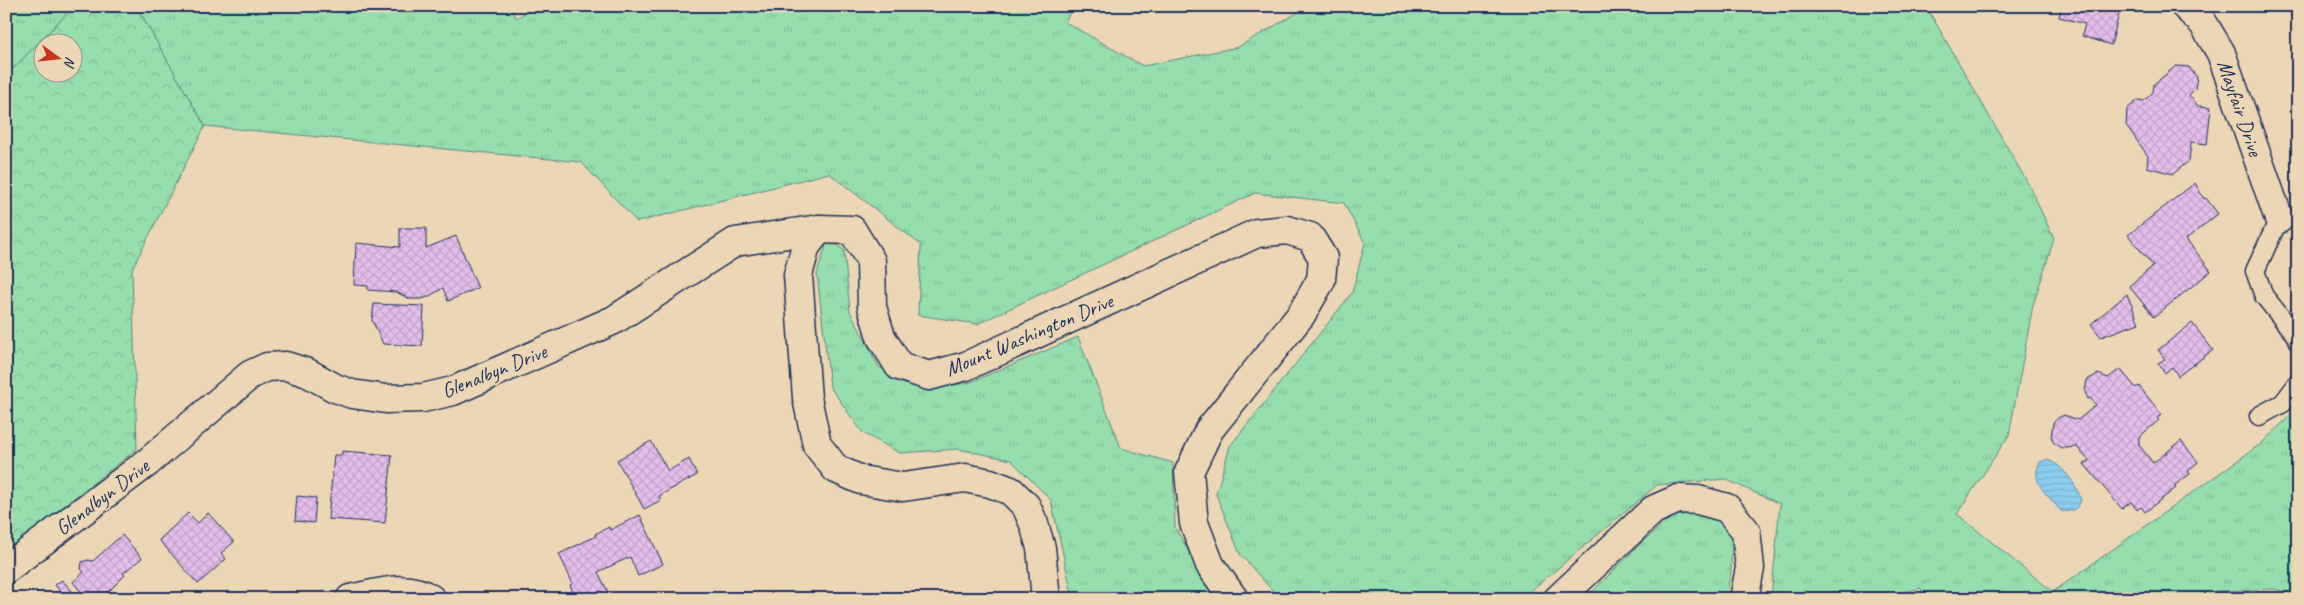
<svg xmlns="http://www.w3.org/2000/svg" width="2304" height="605" viewBox="0 0 2304 605" font-family="Caveat,sans-serif">
	<style>
		.grass { fill: url(#grass-tufts); stroke: #588686 }
		.forest { fill: url(#forest-crowns); stroke: #588686; fill-rule: evenodd }
		.water { fill: url(#water-rules); stroke: #5e8eb4 }
		.building { fill: url(#building-cross-hatch); stroke: #1b2f5e }
		.lines { fill: none; stroke-linecap: round; stroke-linejoin: round }
		.lane-casing { stroke: #1b2f5e; stroke-width: 21 }
		.street-casing { stroke: #1b2f5e; stroke-width: 31 }
		.lane { stroke: #ebd7b5; stroke-width: 18 }
		.street { stroke: #ebd7b5; stroke-width: 28 }
		.labels { text-anchor: middle; stroke-width: 4; stroke-linejoin: round; paint-order: stroke }
		.street-label { font-size: 21px; fill: #1b2f5e; stroke: #ebd7b5 }
	</style>
	<defs>
		<pattern id="grass-tufts" width="24" height="20" patternUnits="userSpaceOnUse" patternTransform="scale(1.25)"><rect width="24" height="20" fill="#96dead"/><path d="M3 7l-1-3M5 7V3M7 7l1-3M15 17l-1-3M17 17v-4M19 17l1-3" fill="none" stroke="#81bf97"/></pattern>
		<pattern id="forest-crowns" width="20" height="18" patternUnits="userSpaceOnUse" patternTransform="scale(1.25)"><rect width="20" height="18" fill="#96dead"/><path d="M2 6a3 3 0 1 1 6 0M12 15a3 3 0 1 1 6 0" fill="none" stroke="#81bf97"/></pattern>
		<pattern id="water-rules" width="6" height="5" patternUnits="userSpaceOnUse" patternTransform="scale(1.25)"><rect width="6" height="5" fill="#8bcded"/><path d="M0 2.5h6" fill="none" stroke="#77b0ce"/></pattern>
		<pattern id="building-cross-hatch" width="8" height="8" patternUnits="userSpaceOnUse" patternTransform="scale(1.25)"><rect width="8" height="8" fill="#e3bee9"/><path d="M0 0l8 8M0 8l8-8" fill="none" stroke="#c2a4ca"/></pattern>
	</defs>
	<rect width="100%" height="100%" fill="#ebd7b5"/>
	<filter id="ink" filterUnits="userSpaceOnUse"><feTurbulence type="fractalNoise" baseFrequency=".02" numOctaves="2"/><feDisplacementMap in="SourceGraphic" scale="10" xChannelSelector="R" yChannelSelector="G"/><feConvolveMatrix kernelMatrix="1 2 1 2 8 2 1 2 1" color-interpolation-filters="sRGB"/></filter>
	<g filter="url(#ink)">
		<g class="grass">
			<polygon points="6,6 74,6 6,76"/>
			<polygon points="136,6 510,6 516,18 537,6 1073,6 1065,22 1143,66 1238,47 1309,6 1926,6 2030,187 2054,239 2033,305 2009,435 1957,514 2053,592 2262,443 2298,408 2298,596 2275,589 2218,591 2208,599 1924,599 1921,588 1873,599 1771,599 1780,504 1725,479 1657,485 1521,599 1280,599 1240,554 1216,494 1230,446 1352,293 1365,243 1344,203 1255,193 977,324 918,315 921,245 829,173 637,222 581,162 205,126"/>
			<polygon points="828,239 844,250 850,311 879,367 932,389 971,382 1078,337 1121,448 1173,463 1175,527 1215,599 1073,599 1051,500 1011,460 959,449 900,453 863,433 830,387 817,274"/>
			<polygon points="1709,514 1732,528 1731,571 1726,599 1585,599 1642,542 1674,515"/>
		</g>
		<path class="forest" d="M74,6H136L205,126L132,269L137,449L6,551V76ZM42,42H72V72H42Z"/>
		<path class="water" d="M2046,460C2060,461 2078,486 2081,500C2078,509 2071,513 2061,511C2049,496 2029,482 2040,462Z"/>
		<g class="building">
			<polygon points="2062,6 2121,6 2111,45 2082,36 2085,24 2059,17"/>
			<polygon points="2176,66 2189,67 2197,77 2195,89 2189,95 2198,106 2211,107 2207,144 2191,142 2189,161 2173,174 2147,167 2148,156 2126,125 2127,109 2138,100 2144,101 2153,92 2154,84"/>
			<polygon points="2195,183 2204,199 2206,198 2218,214 2186,239 2211,271 2154,317 2129,286 2153,266 2128,235"/>
			<polygon points="400,228 426,228 426,248 456,236 478,288 448,301 443,288 428,297 421,299 410,299 396,292 368,290 368,286 354,285 356,243 400,247"/>
			<polygon points="2127,294 2139,323 2101,337 2091,324"/>
			<polygon points="374,304 424,306 422,346 383,344 372,320"/>
			<polygon points="2192,323 2213,350 2178,376 2172,367 2165,373 2158,363 2165,359 2158,350"/>
			<polygon points="2120,369 2136,388 2139,386 2162,415 2157,418 2159,420 2139,437 2139,445 2153,463 2181,441 2198,462 2188,471 2190,474 2174,486 2176,488 2145,512 2141,507 2137,510 2131,502 2122,509 2084,464 2089,461 2076,446 2068,448 2061,448 2054,443 2051,437 2053,423 2058,418 2064,415 2078,420 2096,405 2090,398 2088,399 2085,392 2087,380 2098,374 2108,378"/>
			<polygon points="651,441 668,471 689,459 697,475 659,496 661,500 644,509 617,460"/>
			<polygon points="342,451 392,455 385,523 328,519 334,455 342,455"/>
			<polygon points="297,496 316,498 314,523 295,521"/>
			<polygon points="188,513 198,523 208,513 234,542 221,553 226,559 198,584 159,540"/>
			<polygon points="640,515 663,564 638,576 630,557 598,572 608,592 593,599 576,599 570,585 573,584 559,554 596,536 595,534 609,527 610,530"/>
			<polygon points="122,535 142,558 123,573 125,575 101,599 87,599 73,582 84,572 81,569 82,562 88,560 93,561"/>
			<polygon points="62,580 73,592 66,599 55,585"/>
		</g>
		<g class="lines">
			<defs>
				<g id="lane">
					<polyline points="2279,219 2255,271 2264,296 2296,336 2298,342"/>
					<polyline points="2259,416 2283,403 2298,383"/>
				</g>
				<g id="street">
					<polyline points="2185,6 2203,23 2221,53 2279,219"/>
					<polyline points="6,569 148,462 250,375 267,367 286,366 308,373 335,388 352,394 386,399 423,398 453,391 614,320 735,242 819,229"/>
					<path d="M350,599C376,594 407,582 431,599"/>
					<polyline points="1046,599 1041,548 1034,524 1026,506 1011,491 990,483 965,478 903,487 861,480 836,469 817,445 807,398 798,275 806,246 819,229 852,230 871,261 872,307 881,337 899,366 929,376 966,366 1257,233 1287,230 1310,237 1323,258 1321,280 1301,315 1209,430 1189,472 1194,523 1210,565 1234,599"/>
					<polyline points="1558,599 1653,510 1678,499 1698,500 1727,508 1746,531 1750,568 1744,599"/>
				</g>
			</defs>
			<use href="#lane" class="lane-casing"/>
			<use href="#street" class="street-casing"/>
			<use href="#lane" class="lane"/>
			<use href="#street" class="street"/>
		</g>
	</g>
	<g class="labels">
		<g class="street-label">
			<text transform="translate(2240 108) rotate(71)" y="7">Mayfair Drive</text>
			<text transform="translate(1029 335) rotate(-23)" y="7">Mount Washington Drive</text>
			<text transform="translate(494 371) rotate(-22)" y="7">Glenalbyn Drive</text>
			<text transform="translate(102 497) rotate(-37)" y="7">Glenalbyn Drive</text>
		</g>
	</g>
	<rect width="2304" height="605" fill="none" stroke="#ebd7b5" stroke-width="25"/>
	<rect x="12" y="12" width="2279" height="580" fill="none" stroke="#1b2f5e" stroke-width="2" filter="url(#ink)"/>
	<g transform="translate(58 58) rotate(105)"><circle r="24" fill="#ebd7b5" stroke="#989492"/>
	<path d="M0-4L9 19L0 12L-9 19Z" fill="#c8321e"/>
	<text y="-8" font-size="14" font-weight="bold" text-anchor="middle" fill="#1b2f5e">N</text>
	</g>
</svg>
